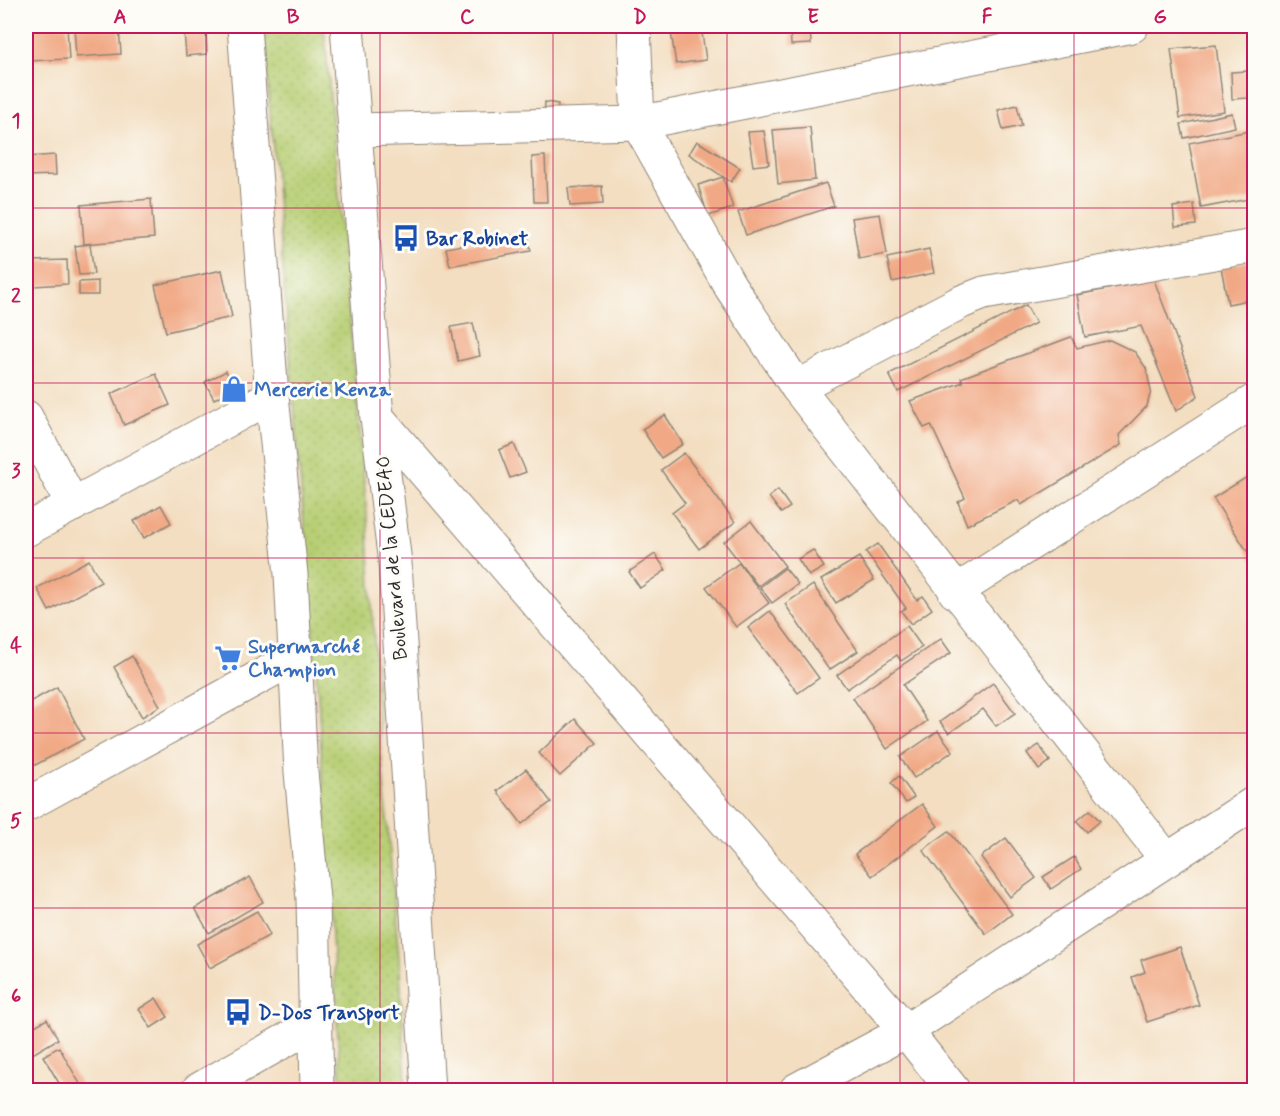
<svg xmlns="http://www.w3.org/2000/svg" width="1280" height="1116" viewBox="0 0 1280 1116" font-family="Mynerve,sans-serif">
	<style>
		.garden { fill: url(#garden-dots); stroke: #707c4e; stroke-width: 1.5 }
		.building { fill: #f1a985 }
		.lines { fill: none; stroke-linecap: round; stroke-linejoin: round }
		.minor-casing { stroke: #8f8476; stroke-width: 35 }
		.major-casing { stroke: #8f8476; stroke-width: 35 }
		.minor { stroke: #fff; stroke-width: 33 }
		.major { stroke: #fff; stroke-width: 33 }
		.grid { fill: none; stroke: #c2185b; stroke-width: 1.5; stroke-opacity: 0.55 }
		.labels { text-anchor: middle; stroke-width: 6; stroke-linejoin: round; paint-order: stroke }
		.transit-label { font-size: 20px; font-weight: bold; fill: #164399; stroke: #fdfcf7; text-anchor: start }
		.shop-label { font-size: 20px; font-weight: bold; fill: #366cbe; stroke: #fdfcf7; text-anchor: start }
		.street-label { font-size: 20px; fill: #2b2b2b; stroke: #fdfcf7 }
		.neatline { fill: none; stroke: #c2185b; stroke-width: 2 }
		.grid-label { font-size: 20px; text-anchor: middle; font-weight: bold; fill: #c2185b }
	</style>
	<defs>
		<pattern id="garden-dots" width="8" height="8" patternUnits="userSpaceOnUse" patternTransform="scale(1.5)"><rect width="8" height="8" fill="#b6cd71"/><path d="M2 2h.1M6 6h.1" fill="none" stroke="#9db062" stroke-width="1.8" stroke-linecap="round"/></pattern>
	</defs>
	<rect width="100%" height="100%" fill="#fdfcf7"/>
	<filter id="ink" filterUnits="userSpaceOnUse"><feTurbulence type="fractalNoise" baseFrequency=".0167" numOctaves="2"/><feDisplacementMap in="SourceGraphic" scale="12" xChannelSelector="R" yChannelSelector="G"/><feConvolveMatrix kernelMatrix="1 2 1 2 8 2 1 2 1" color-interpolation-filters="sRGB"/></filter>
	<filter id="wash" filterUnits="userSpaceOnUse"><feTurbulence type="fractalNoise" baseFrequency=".008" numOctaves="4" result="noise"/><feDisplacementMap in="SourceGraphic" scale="24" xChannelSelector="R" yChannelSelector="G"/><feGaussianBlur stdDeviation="1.35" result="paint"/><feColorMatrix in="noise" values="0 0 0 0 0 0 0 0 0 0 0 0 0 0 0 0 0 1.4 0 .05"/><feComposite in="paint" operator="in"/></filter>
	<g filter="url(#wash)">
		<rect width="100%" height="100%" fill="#f3dec1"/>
		<polygon class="garden" points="263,26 324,26 367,515 378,713 400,971 406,1090 341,1090 318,696"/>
		<g id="blocks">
			<g class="building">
				<polygon points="26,26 67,26 69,59 28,61"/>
				<polygon points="74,26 119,26 121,54 76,57"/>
				<polygon points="670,26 701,26 706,60 676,64"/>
				<polygon points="790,26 810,26 811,44 791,45"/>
				<polygon points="206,29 207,54 186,56 184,31"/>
				<polygon points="1216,45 1224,111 1180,118 1171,49"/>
				<polygon points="1247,71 1249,98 1232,99 1231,72"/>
				<polygon points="545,102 558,104 557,117 544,115"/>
				<polygon points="1017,105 1022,126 1003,130 998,110"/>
				<polygon points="1232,113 1235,127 1184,138 1181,124"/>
				<polygon points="810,127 815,180 778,184 773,130"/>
				<polygon points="1254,130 1254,198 1201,208 1189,143"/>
				<polygon points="764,131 769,164 753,166 748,132"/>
				<polygon points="697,141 740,168 731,182 689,154"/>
				<polygon points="55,155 56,175 26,176 26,157"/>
				<polygon points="545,156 547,202 534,202 532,157"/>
				<polygon points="723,177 733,208 708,216 698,185"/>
				<polygon points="826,183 834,206 746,235 738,212"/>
				<polygon points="602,186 603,204 570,206 568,188"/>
				<polygon points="151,199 154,238 84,244 81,205"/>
				<polygon points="1194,204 1196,225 1175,227 1173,207"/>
				<polygon points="880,214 887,254 859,259 852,218"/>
				<polygon points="527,233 531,251 450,266 446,248"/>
				<polygon points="90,244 94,274 79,275 75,246"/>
				<polygon points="929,249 934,273 892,282 887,258"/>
				<polygon points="67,260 68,284 33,286 32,261"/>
				<polygon points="1254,260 1254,299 1228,304 1221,267"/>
				<polygon points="222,270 232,317 166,332 155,285"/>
				<polygon points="1154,280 1198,396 1176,411 1141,326 1085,337 1077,295"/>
				<polygon points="98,281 98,295 79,295 79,282"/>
				<polygon points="1026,305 1036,323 898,392 889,374"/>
				<polygon points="473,323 480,356 458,361 451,327"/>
				<polygon points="1071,337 1077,348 1110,340 1135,352 1146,368 1151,391 1147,406 1119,435 1121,445 1021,505 1018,500 967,525 958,502 965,498 931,425 924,428 910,401 963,382 961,378"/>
				<polygon points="226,371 235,389 214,399 205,382"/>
				<polygon points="156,374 170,405 124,425 111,394"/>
				<polygon points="665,415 683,444 661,458 642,429"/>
				<polygon points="514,444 526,472 510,478 499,450"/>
				<polygon points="684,453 735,522 699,549 672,513 685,503 661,470"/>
				<polygon points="1247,477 1254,489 1254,562 1213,498"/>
				<polygon points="778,490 790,507 781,513 769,497"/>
				<polygon points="161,505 171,523 144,538 134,521"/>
				<polygon points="751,521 785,566 758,586 724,542"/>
				<polygon points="878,544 917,600 923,596 932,609 911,624 901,611 906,608 866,552"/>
				<polygon points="813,550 824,567 809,576 798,559"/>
				<polygon points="655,554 666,570 640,588 629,572"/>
				<polygon points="859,557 874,580 836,603 821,580"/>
				<polygon points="89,560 101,582 49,611 37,588"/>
				<polygon points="739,563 769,603 736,627 706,587"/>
				<polygon points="785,568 798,584 772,603 760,587"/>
				<polygon points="813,585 858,651 829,670 785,604"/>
				<polygon points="770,611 819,678 798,693 748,628"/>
				<polygon points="907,626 922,647 901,661 897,655 847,689 837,675"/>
				<polygon points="941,639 951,653 903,685 927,721 887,749 853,698"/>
				<polygon points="132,656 160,706 142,717 114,667"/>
				<polygon points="993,683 1015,713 996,726 983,709 949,733 940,722"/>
				<polygon points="57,687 84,739 26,770 26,704"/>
				<polygon points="575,719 597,743 560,776 539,753"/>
				<polygon points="938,731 953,751 914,778 900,757"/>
				<polygon points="1039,745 1050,761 1039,770 1027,753"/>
				<polygon points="526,769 551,802 522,824 497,791"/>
				<polygon points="899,776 914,797 906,803 891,783"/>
				<polygon points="922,804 938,826 872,876 855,854"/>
				<polygon points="1090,810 1100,821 1087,832 1077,821"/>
				<polygon points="949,831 1012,914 986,934 923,850"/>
				<polygon points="1006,838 1036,878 1010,897 981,857"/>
				<polygon points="1074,857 1081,869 1051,889 1043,877"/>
				<polygon points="250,877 263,902 209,933 195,908"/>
				<polygon points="257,911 270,935 210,968 197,944"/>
				<polygon points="1180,947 1199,1005 1147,1022 1132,977 1145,972 1141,960"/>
				<polygon points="156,998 168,1017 151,1028 139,1009"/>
				<polygon points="47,1019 58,1039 26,1058 26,1031"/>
				<polygon points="59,1047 80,1084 69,1090 63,1090 43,1056"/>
			</g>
		</g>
	</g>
	<g filter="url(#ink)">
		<use href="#blocks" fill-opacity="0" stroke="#8f8476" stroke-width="1.5"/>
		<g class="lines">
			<defs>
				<g id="minor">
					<polyline points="634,26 638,123 730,286 797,387 1167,860"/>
					<polyline points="357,130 638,123 1132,26"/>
					<polyline points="797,387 961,302 984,293 1254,246"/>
					<polyline points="26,417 73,505"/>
					<polyline points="377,417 906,1031 953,1090"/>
					<polyline points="26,530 272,396"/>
					<polyline points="955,592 1254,401"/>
					<polyline points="26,805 294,658"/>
					<polyline points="198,1090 314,1024"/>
					<polyline points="796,1090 906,1031 1254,803"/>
				</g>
				<g id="major">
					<polyline points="244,26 272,396 291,574 301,772 313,899 317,1090"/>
					<polyline points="347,26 377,417 395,563 428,1090"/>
				</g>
			</defs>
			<use href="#minor" class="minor-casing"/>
			<use href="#major" class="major-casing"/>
			<use href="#minor" class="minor"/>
			<use href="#major" class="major"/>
		</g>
	</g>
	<path class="grid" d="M206,26V1090M380,26V1090M553,26V1090M727,26V1090M900,26V1090M1074,26V1090M26,208H1254M26,383H1254M26,558H1254M26,733H1254M26,908H1254"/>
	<defs>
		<symbol id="bus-bare" viewBox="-9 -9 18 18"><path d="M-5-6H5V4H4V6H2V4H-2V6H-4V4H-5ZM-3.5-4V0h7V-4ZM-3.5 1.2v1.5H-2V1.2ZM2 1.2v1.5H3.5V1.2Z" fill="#1a4fb4" stroke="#fdfcf7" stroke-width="2.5" paint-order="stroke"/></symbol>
		<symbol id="shop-bare" viewBox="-9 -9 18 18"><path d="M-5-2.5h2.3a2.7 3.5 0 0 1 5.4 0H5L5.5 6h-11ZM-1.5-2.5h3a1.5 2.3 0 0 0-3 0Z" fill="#3f7fe0" stroke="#fdfcf7" stroke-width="2.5" paint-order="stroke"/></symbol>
		<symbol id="supermarket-bare" viewBox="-9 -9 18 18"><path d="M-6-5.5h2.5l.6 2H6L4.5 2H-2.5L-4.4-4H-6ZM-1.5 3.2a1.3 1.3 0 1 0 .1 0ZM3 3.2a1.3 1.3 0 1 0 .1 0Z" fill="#3f7fe0" stroke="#fdfcf7" stroke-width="2.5" paint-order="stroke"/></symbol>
	</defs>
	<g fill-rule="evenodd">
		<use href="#bus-bare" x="387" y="219" width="38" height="38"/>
		<use href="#shop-bare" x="215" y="370" width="38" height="38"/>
		<use href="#supermarket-bare" x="209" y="639" width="38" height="38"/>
		<use href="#bus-bare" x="219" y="993" width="38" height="38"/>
	</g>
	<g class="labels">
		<g class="transit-label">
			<text x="426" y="245">Bar Robinet</text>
			<text x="258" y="1019">D-Dos Transport</text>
		</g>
		<g class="shop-label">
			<text x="254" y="396">Mercerie Kenza</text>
			<text x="248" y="653">Supermarché<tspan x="248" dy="23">Champion</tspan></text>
		</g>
		<g class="street-label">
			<text transform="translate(391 558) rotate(-95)" y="7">Boulevard de la CEDEAO</text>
		</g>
	</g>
	<rect width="1280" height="1116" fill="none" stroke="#fdfcf7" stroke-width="66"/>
	<rect x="33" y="33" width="1214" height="1050" class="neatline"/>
	<g class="grid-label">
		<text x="120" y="23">A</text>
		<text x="293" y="23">B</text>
		<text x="467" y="23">C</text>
		<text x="640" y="23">D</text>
		<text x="813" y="23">E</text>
		<text x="987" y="23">F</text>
		<text x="1160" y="23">G</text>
		<text x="16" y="127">1</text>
		<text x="16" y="302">2</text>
		<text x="16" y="477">3</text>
		<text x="16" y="652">4</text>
		<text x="16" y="827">5</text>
		<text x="16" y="1002">6</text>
	</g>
</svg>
